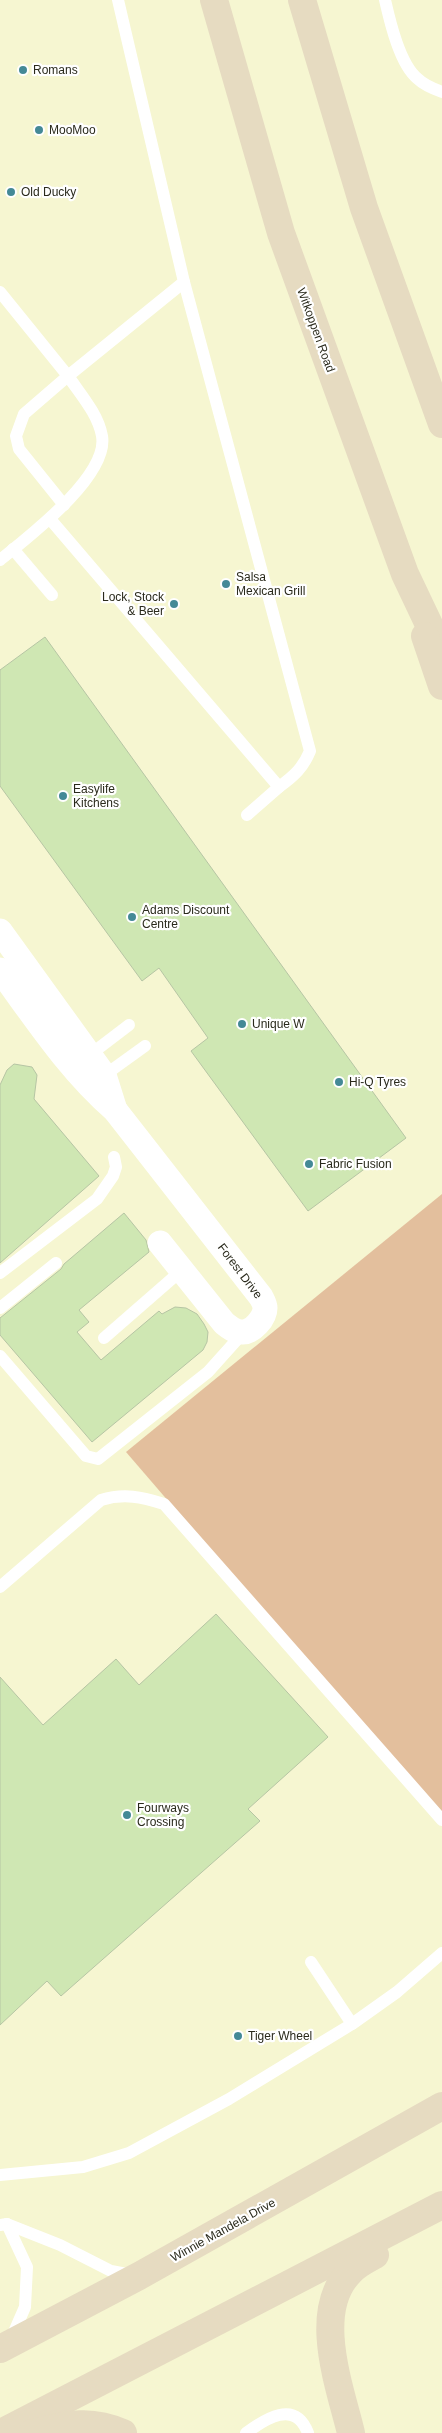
<svg xmlns="http://www.w3.org/2000/svg" width="442" height="2433" viewBox="0 0 442 2433" font-family="Helvetica,sans-serif">
	<style>
		.green { fill: #e3bf9d }
		.building { fill: #cfe7b3; stroke: #b6c5a4 }
		.lines { fill: none; stroke-linecap: round; stroke-linejoin: round }
		.lane { stroke: #fff; stroke-width: 12 }
		.street { stroke: #fff; stroke-width: 25 }
		.secondary { stroke: #e6dbc1; stroke-width: 28 }
		.poi-dot { fill: #448996; stroke: #fff; stroke-width: 2 }
		.labels { text-anchor: middle; stroke-width: 4.5; stroke-linejoin: round; paint-order: stroke }
		.poi-label { font-size: 12px; fill: #2a2a1c; stroke: #fff; text-anchor: start }
		.street-label { font-size: 12px; fill: #2a2a1c; stroke: #fff }
	</style>
	<rect width="100%" height="100%" fill="#f6f6d1"/>
	<polygon class="green" points="442,1194 442,1819 126,1452"/>
	<g class="building">
		<polygon points="45,637 406,1138 308,1211 191,1051 208,1038 159,968 142,981 0,786 0,670"/>
		<polygon points="14,1064 32,1067 37,1075 34,1099 99,1176 0,1263 0,1085 7,1070"/>
		<polygon points="124,1213 146,1240 149,1252 79,1310 89,1322 77,1332 101,1360 159,1311 162,1314 175,1307 186,1308 197,1314 204,1324 208,1332 207,1342 203,1350 92,1442 0,1335 0,1318 61,1269 64,1264"/>
		<polygon points="216,1614 328,1737 248,1809 260,1821 61,1996 47,1981 0,2025 0,1677 43,1725 116,1659 139,1685"/>
	</g>
	<g class="lines">
		<g class="lane">
			<path d="M385,0C390,22 400,65 418,79C424,85 434,89 442,92"/>
			<polyline points="0,292 68,376 24,414 16,436 19,449 64,505"/>
			<path d="M50,519L279,787C294,776 303,768 310,751L184,282"/>
			<polyline points="13,549 52,595"/>
			<path d="M0,560C27,538 109,476 102,436C98,414 81,395 68,376L184,282L118,0"/>
			<polyline points="247,815 279,787"/>
			<polyline points="87,1057 129,1025"/>
			<polyline points="102,1077 145,1046"/>
			<polyline points="0,1273 97,1199 113,1176 116,1167 114,1157"/>
			<polyline points="0,1308 56,1263"/>
			<polyline points="104,1338 182,1270"/>
			<polyline points="0,1356 86,1456 98,1459 208,1372 243,1333"/>
			<path d="M0,1587L101,1500C124,1493 142,1497 164,1504L442,1820"/>
			<polyline points="311,1962 352,2024"/>
			<polyline points="0,2175 83,2167 129,2153 229,2099 352,2024 397,1992 442,1953"/>
			<polyline points="7,2224 27,2267 25,2307 11,2339"/>
			<polyline points="0,2225 7,2224 60,2245 111,2271 132,2275"/>
			<path d="M246,2433C265,2419 295,2399 308,2433"/>
		</g>
		<g class="street">
			<polyline points="0,931 104,1075 115,1110"/>
			<path d="M0,970C36,1019 69,1070 115,1110L261,1297C263,1301 265,1304 265,1308C265,1318 252,1333 242,1332C235,1332 229,1327 224,1323L160,1243"/>
		</g>
		<g class="secondary">
			<polyline points="214,0 281,233 405,574 442,652"/>
			<polyline points="302,0 364,208 442,424"/>
			<polyline points="425,636 442,686"/>
			<polyline points="0,2349 139,2276 442,2106"/>
			<polyline points="1,2433 442,2205"/>
			<path d="M32,2433C66,2425 89,2418 123,2433"/>
			<path d="M351,2433C340,2387 311,2311 350,2272C357,2264 366,2260 375,2255"/>
		</g>
	</g>
	<g class="poi-dot">
		<circle cx="23" cy="70" r="5"/>
		<circle cx="39" cy="130" r="5"/>
		<circle cx="11" cy="192" r="5"/>
		<circle cx="226" cy="584" r="5"/>
		<circle cx="174" cy="604" r="5"/>
		<circle cx="63" cy="796" r="5"/>
		<circle cx="132" cy="917" r="5"/>
		<circle cx="242" cy="1024" r="5"/>
		<circle cx="339" cy="1082" r="5"/>
		<circle cx="309" cy="1164" r="5"/>
		<circle cx="127" cy="1815" r="5"/>
		<circle cx="238" cy="2036" r="5"/>
	</g>
	<g class="labels">
		<g class="poi-label">
			<text x="33" y="74">Romans</text>
			<text x="49" y="134">MooMoo</text>
			<text x="21" y="196">Old Ducky</text>
			<text x="236" y="581">Salsa<tspan x="236" dy="14">Mexican Grill</tspan></text>
			<text x="164" y="601" text-anchor="end">Lock, Stock<tspan x="164" dy="14">&amp; Beer</tspan></text>
			<text x="73" y="793">Easylife<tspan x="73" dy="14">Kitchens</tspan></text>
			<text x="142" y="914">Adams Discount<tspan x="142" dy="14">Centre</tspan></text>
			<text x="252" y="1028">Unique W</text>
			<text x="349" y="1086">Hi-Q Tyres</text>
			<text x="319" y="1168">Fabric Fusion</text>
			<text x="137" y="1812">Fourways<tspan x="137" dy="14">Crossing</tspan></text>
			<text x="248" y="2040">Tiger Wheel</text>
		</g>
		<g class="street-label">
			<text transform="translate(316 330) rotate(70)" y="4">Witkoppen Road</text>
			<text transform="translate(240 1271) rotate(53)" y="4">Forest Drive</text>
			<text transform="translate(223 2230) rotate(-29)" y="4">Winnie Mandela Drive</text>
		</g>
	</g>
</svg>
